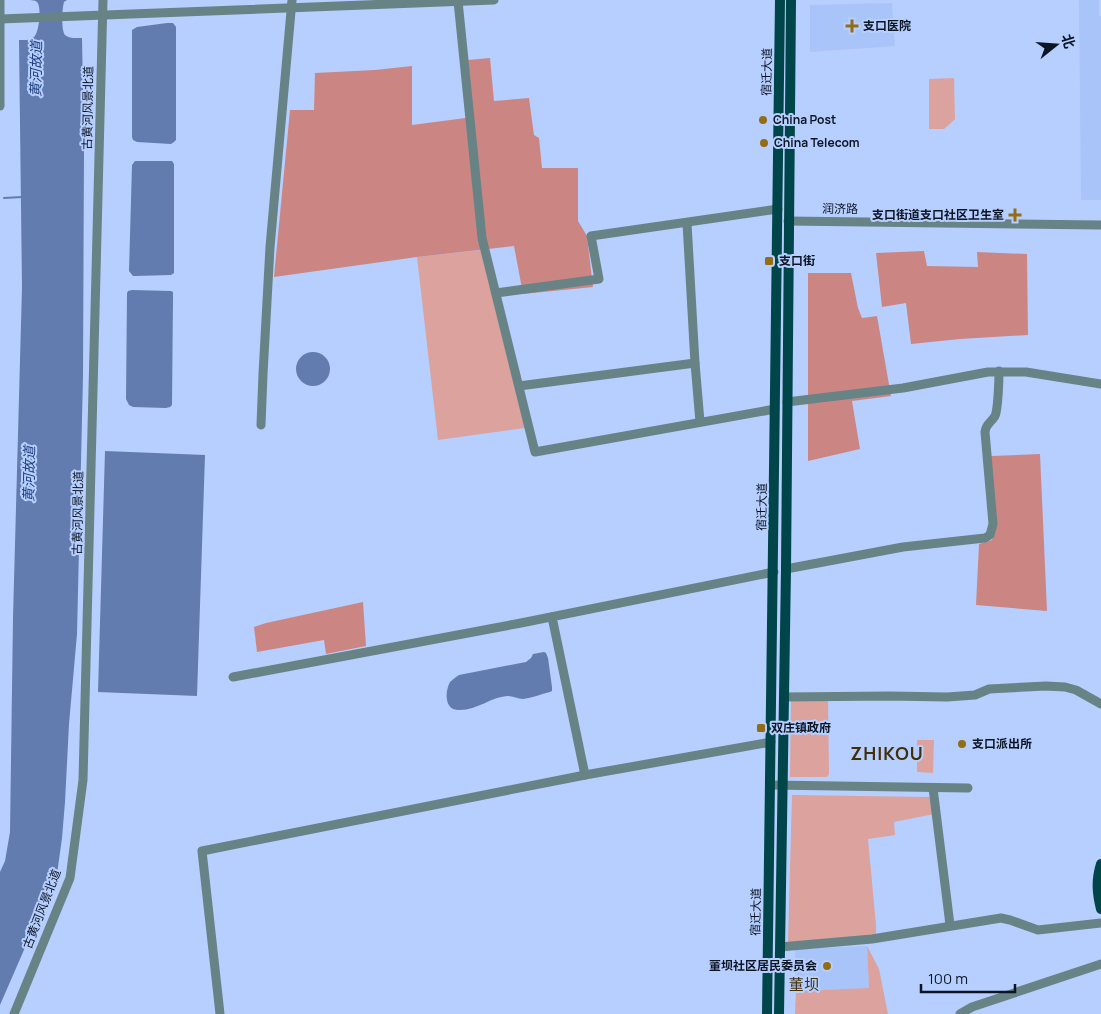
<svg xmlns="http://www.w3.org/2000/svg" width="1101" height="1014" viewBox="0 0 1101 1014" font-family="Manrope,'Noto Sans SC',sans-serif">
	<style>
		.built { fill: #a8c4f9 }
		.green { fill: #dba29e }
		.forest { fill: #cb8683 }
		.water { fill: #627caf }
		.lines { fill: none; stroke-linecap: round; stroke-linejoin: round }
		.stream { stroke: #627caf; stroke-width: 2 }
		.minor { stroke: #678385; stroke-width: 9 }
		.major { stroke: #00454a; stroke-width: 10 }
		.poi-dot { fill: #926d14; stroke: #b6cffe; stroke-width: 2 }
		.labels { text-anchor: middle; stroke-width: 4; stroke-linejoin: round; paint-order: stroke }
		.poi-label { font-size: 12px; font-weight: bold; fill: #0d1525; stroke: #b6cffe; text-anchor: start }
		.street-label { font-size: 12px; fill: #0d1525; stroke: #b6cffe }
		.water-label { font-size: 14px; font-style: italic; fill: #1f3e7e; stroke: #b6cffe }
		.quarter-label { font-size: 15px; fill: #422f07; stroke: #b6cffe }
		.district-label { font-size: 18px; font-weight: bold; letter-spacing: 1px; fill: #422f07; stroke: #b6cffe }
	</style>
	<rect width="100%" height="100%" fill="#b6cffe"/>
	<g class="built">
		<polygon points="1079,0 1099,0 1099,16 1101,16 1101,200 1081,200"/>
		<polygon points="892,3 895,46 810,52 810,5"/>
		<polygon points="867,946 869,988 796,991 795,949"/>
	</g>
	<g class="green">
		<polygon points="954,78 955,119 944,129 929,129 929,79"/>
		<polygon points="481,250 525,428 438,440 417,257"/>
		<polygon points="828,699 829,774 827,777 790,777 791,700"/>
		<polygon points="917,740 934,740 933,773 917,772"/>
		<polygon points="792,795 931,797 934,814 894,822 895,835 868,839 876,925 876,936 788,944"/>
		<polygon points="867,946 879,969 888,1014 795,1014 796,991 869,988"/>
	</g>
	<g class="forest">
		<polygon points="490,58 494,101 529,98 534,135 539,138 542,168 578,168 578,221 587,236 593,287 523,294 514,246 417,257 274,277 290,110 314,110 315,73 375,70 412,66 412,125 473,117 468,60"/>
		<polygon points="924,251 927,266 978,267 977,252 1027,254 1028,335 960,339 911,344 906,303 882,307 876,253"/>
		<polygon points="808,273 851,273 858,308 862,318 877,316 891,396 852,401 860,449 808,461"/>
		<polygon points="1040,454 1047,611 976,605 979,544 992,540 996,530 991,456"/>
		<polygon points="363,602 366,646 326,654 324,640 257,652 254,627 266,623"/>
	</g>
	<g class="water">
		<path d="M26,0H80H67L64,2C62,9 61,30 65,35C69,39 77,38 82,38L84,149L83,376L77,634L69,724L65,802L62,838L57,874L0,1005V872L5,861L10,832L13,618L22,287L19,40C24,40 30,41 34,37C39,33 42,7 37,2C35,0 29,0 26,0Z"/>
		<polygon points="167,23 173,23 176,27 176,140 174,142 171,144 137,142 133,140 132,137 132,30 137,27"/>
		<polygon points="135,161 172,161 174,164 174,273 171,275 135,276 133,276 129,271 132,165"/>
		<polygon points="132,290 171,291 173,292 173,297 172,405 170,407 166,408 133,407 129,405 126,399 127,293 128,291"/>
		<circle cx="313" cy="369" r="17"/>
		<polygon points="105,451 205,455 197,696 98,692"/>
		<path d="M544,652L546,653L548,658L552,687V691L550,692C541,694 532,698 523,699C518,699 512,696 507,696C491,697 476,711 458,710C444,710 445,691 450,682C453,679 456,677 459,675L526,662L531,658L533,654Z"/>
	</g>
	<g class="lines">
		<polyline class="stream" points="4,198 22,197"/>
		<g class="minor">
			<polyline points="458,1 482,238 535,452 775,409"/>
			<polyline points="0,19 494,0"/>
			<polyline points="0,106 0,0"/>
			<polyline points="788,221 1101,225"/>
			<polyline points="687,223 695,363"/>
			<polyline points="496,293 599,279 591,236 778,209"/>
			<polyline points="519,386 695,363 700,422"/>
			<polyline points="787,402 903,388 988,372 1026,372 1101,384"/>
			<polyline points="261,425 263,374 270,247 292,0"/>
			<path d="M786,569L903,547L985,538L990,535L993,524L985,432C986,423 991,423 995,416C998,410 999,380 999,371"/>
			<polyline points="552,617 585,775"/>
			<polyline points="233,677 521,623 774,572"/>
			<polyline points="784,697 889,696 947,697 975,695 989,689 1046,686 1065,687 1076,690 1101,704"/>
			<polyline points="771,785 968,788"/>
			<polyline points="933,788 950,925"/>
			<polyline points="780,947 872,939 1001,918 1010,920 1038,930 1101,923"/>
			<polyline points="14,1014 70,878 83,780 103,0"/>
			<polyline points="220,1014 202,851 585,775 771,742"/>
			<polyline points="960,1014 972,1007 1101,964"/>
		</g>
		<g class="major">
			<path d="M1101,864C1096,880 1097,893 1101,909"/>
			<polyline points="767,1014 780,0"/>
			<polyline points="779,1014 786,569 791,0"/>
		</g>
	</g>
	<g class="poi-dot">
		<path d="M849.5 18.5h5v5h5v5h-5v5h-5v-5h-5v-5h5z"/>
		<circle cx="763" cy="120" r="5"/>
		<circle cx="764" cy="143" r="5"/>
		<path d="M1012.5 207.5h5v5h5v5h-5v5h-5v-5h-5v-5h5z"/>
		<rect x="764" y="256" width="10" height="10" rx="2.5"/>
		<rect x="756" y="723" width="10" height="10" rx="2.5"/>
		<circle cx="962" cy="744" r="5"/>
		<circle cx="827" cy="966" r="5"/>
	</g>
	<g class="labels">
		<g class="poi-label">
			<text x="863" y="30">支口医院</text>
			<text x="773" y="124">China Post</text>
			<text x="774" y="147">China Telecom</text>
			<text x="1004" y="219" text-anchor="end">支口街道支口社区卫生室</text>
			<text x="779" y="265">支口街</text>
			<text x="771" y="732">双庄镇政府</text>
			<text x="972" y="748">支口派出所</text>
			<text x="817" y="970" text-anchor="end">董坝社区居民委员会</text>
		</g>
		<g class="street-label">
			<text transform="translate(767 72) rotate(-89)" y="4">宿迁大道</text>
			<text transform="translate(88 108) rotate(-89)" y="4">古黄河风景北道</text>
			<text transform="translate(840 209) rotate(1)" y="4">润济路</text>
			<text transform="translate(762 507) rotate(-89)" y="4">宿迁大道</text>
			<text transform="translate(78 513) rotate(-89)" y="4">古黄河风景北道</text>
			<text transform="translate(42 909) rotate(-69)" y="4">古黄河风景北道</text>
			<text transform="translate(756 912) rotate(-89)" y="4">宿迁大道</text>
		</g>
		<g class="water-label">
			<text transform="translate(36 69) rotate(-89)" y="5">黄河故道</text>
			<text transform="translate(29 474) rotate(-89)" y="5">黄河故道</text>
		</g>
		<g class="quarter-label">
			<text x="804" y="990">董坝</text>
		</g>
		<g class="district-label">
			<text x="887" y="760">ZHIKOU</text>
		</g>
	</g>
	<g transform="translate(1056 45) rotate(73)" stroke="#b6cffe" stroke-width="4" paint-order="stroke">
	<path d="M0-4L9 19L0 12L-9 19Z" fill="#0d1525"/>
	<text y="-8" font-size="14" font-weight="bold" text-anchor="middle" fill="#0d1525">北</text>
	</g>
	<path d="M921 984v8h94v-8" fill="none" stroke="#0d1525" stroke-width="2.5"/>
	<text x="928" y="984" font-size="15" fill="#0d1525" stroke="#b6cffe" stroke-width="4" paint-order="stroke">100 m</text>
</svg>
